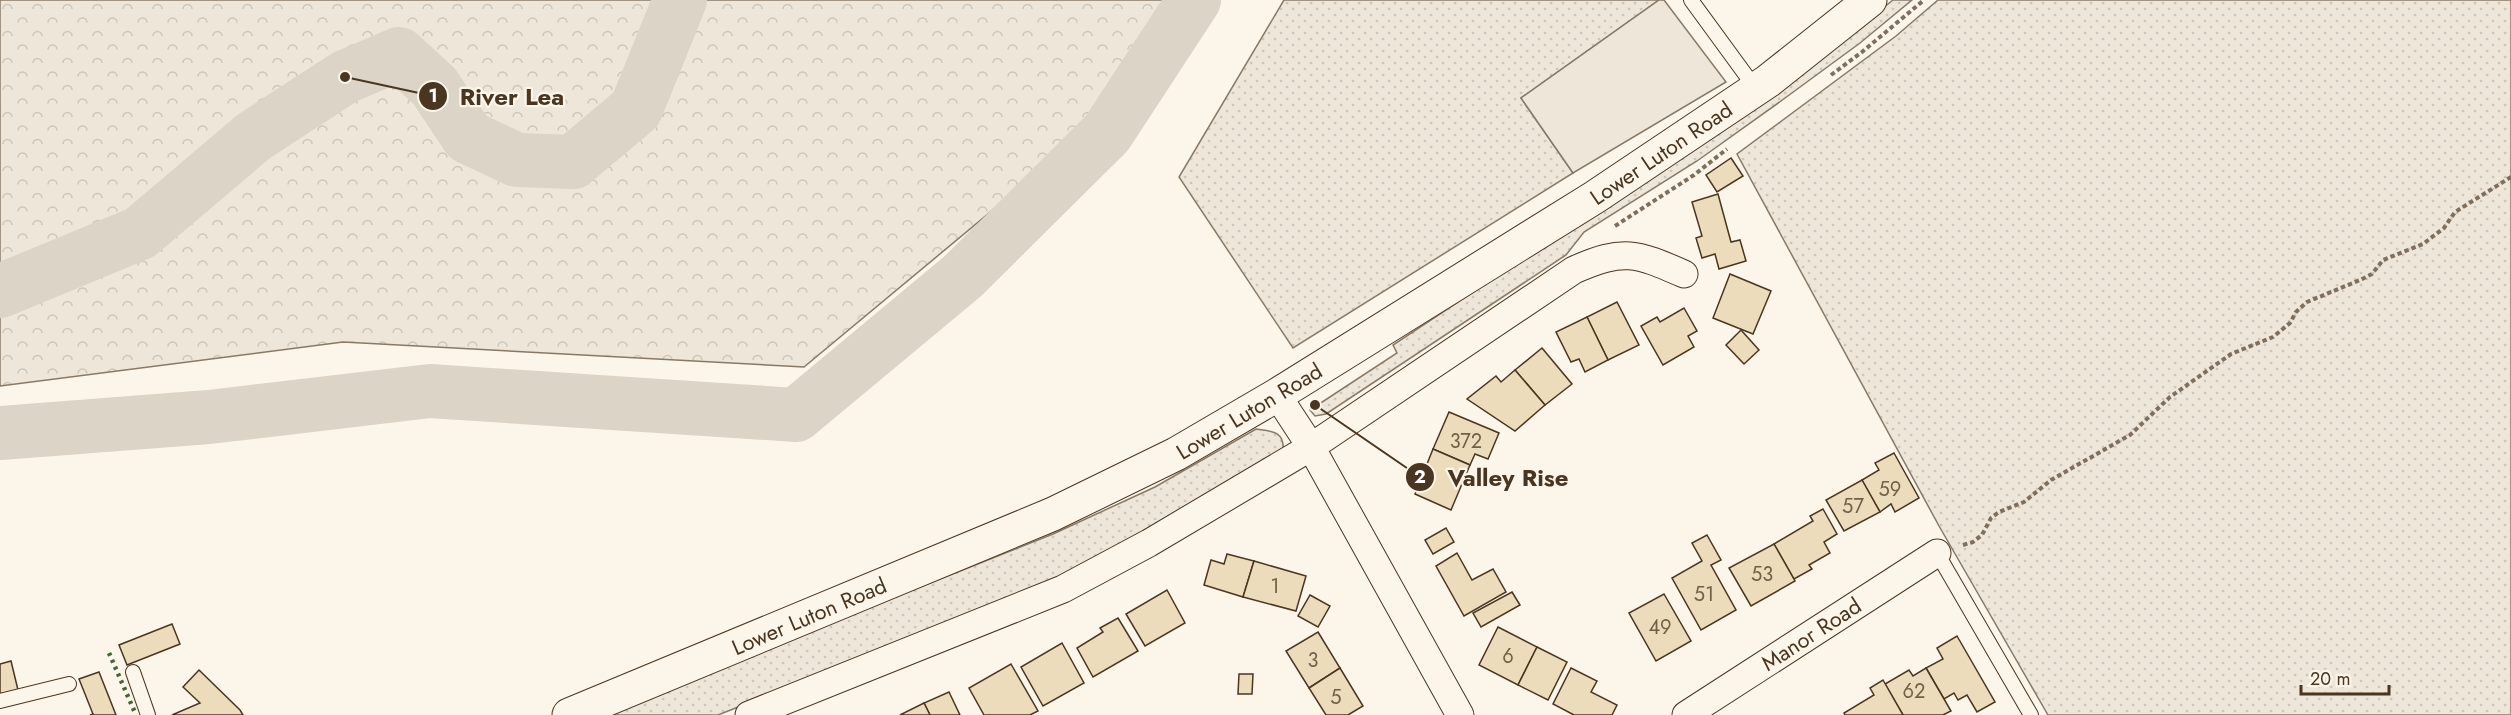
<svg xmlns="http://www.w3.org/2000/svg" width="2511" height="715" viewBox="0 0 2511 715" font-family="Jost,sans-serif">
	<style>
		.grass { fill: url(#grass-dots); stroke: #887966; stroke-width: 1.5 }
		.forest { fill: url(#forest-crowns); stroke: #887966; stroke-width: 1.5 }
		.garden { fill: #ede6d9; stroke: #887966; stroke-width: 1.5 }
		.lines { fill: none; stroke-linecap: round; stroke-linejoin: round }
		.river { stroke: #dcd4c6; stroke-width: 54 }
		.building { fill: #ecdcbc; stroke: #4a3520; stroke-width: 1.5 }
		.lane-casing { stroke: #4a3520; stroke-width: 16 }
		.street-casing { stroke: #4a3520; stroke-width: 29 }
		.secondary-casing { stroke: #4a3520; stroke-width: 35 }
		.path { stroke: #7f6f5c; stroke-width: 4; stroke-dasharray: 4.5 3; stroke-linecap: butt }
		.lane { stroke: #fbf6e9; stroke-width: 14 }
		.street { stroke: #fbf6e9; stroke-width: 27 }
		.secondary { stroke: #fbf6e9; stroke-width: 33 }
		.hedge { stroke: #436837; stroke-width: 4.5; stroke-dasharray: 3 4.5; stroke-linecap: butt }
		.labels { text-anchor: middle; stroke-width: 4.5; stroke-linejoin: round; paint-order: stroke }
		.number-label { font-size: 20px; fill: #725f47 }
		.street-label { font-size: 22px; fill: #4a3520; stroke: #fbf6e9 }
		.leader { fill: none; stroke: #4a3520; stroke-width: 2 }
		.callout-dot { fill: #4a3520; stroke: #fbf6e9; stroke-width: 2 }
		.mark-label { font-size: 18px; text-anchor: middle; font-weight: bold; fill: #fff }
		.callout-label { font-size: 24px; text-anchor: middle; font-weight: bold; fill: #4a3520; stroke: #fbf6e9; stroke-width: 4.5; stroke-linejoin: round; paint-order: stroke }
	</style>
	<defs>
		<pattern id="grass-dots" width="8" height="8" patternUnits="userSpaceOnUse" patternTransform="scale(1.5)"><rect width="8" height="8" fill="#ede6d9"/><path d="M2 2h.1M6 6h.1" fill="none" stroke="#cdc6ba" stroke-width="1.8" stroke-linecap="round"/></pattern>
		<pattern id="forest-crowns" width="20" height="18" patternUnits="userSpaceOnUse" patternTransform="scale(1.5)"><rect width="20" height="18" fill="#ede6d9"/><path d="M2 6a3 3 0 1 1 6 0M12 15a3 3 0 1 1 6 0" fill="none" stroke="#cdc6ba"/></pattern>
	</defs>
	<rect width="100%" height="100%" fill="#fbf6e9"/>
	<g class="grass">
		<polygon points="1284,0 1659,0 1521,98 1573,173 1293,348 1179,177"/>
		<polygon points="1893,0 1912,0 1860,43 1781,101 1697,161 1584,232 1566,255 1326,414 1315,416 1310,410 1397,353 1393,345 1729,123 1821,58"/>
		<polygon points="1938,0 2511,0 2511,715 2048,715 1939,526 1737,154 1896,36"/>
		<path d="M1256,429C1271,431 1285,431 1283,451L1063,579L718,715H600L1053,534L1155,487Z"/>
	</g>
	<polygon class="forest" points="0,0 1215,0 1065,150 804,367 343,342 0,386"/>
	<polygon class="garden" points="1659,0 1664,0 1726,82 1573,173 1521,98"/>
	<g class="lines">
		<g class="river">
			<polyline points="0,291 140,233 253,137 345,77 399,54 434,86 468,137 517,160 573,162 636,109 680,0"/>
			<polyline points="0,433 209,417 430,391 796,415 963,276 1107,133 1194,0"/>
		</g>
	</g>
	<g class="building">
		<polygon points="1731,158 1743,176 1717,192 1706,175"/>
		<polygon points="1718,194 1731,242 1740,240 1746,261 1719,269 1715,254 1702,258 1696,238 1702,236 1692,202"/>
		<polygon points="1730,274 1771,291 1753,334 1713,318"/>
		<polygon points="1617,302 1639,345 1608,360 1587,317"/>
		<polygon points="1684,308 1697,331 1688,336 1694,347 1663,365 1641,326 1657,317 1660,322"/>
		<polygon points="1587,317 1608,360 1585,372 1579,359 1571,362 1556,332"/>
		<polygon points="1741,330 1759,350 1744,364 1726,345"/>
		<polygon points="1542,348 1572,384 1545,405 1515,370"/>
		<polygon points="1515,370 1545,405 1515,431 1467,399 1496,376 1501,382"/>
		<polygon points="1449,412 1499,433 1488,459 1475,454 1470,465 1433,449"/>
		<polygon points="1433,449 1470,465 1451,510 1415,494"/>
		<polygon points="1894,453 1919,498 1895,512 1891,504 1880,512 1862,480 1879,470 1875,463"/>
		<polygon points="1862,480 1880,512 1844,531 1826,500"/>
		<polygon points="1823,509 1837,534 1824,542 1830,553 1809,565 1812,569 1794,579 1774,544 1813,521 1810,516"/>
		<polygon points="1446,528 1454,542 1433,554 1425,540"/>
		<polygon points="1707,535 1721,560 1711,565 1736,610 1701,630 1672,578 1702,561 1692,543"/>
		<polygon points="1774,544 1795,581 1751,606 1729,568"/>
		<polygon points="1457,553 1472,580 1493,569 1506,592 1464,616 1436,566"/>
		<polygon points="1227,554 1254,561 1243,597 1204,585 1211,560 1224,564"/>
		<polygon points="1254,561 1306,576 1296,611 1243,597"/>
		<polygon points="1167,590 1185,623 1145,646 1126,614"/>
		<polygon points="1512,592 1520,605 1481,627 1473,613"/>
		<polygon points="1664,594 1691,641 1656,661 1629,613"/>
		<polygon points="1310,595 1330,606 1318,627 1298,616"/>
		<polygon points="1118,618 1138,651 1093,677 1077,648 1103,632 1100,628"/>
		<polygon points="172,624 180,644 127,665 119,645"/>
		<polygon points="1498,627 1537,647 1518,685 1479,665"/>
		<polygon points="1318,632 1340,668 1309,688 1286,651"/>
		<polygon points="1957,636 1995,702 1977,712 1967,695 1958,700 1954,693 1944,699 1926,668 1943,659 1937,648"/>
		<polygon points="1062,643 1084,683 1043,706 1021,667"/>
		<polygon points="1537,647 1567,662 1548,700 1518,685"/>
		<polygon points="11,661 18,690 0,694 0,664"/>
		<polygon points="1011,664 1038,711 1030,715 984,715 969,688"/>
		<polygon points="1340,668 1363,706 1348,715 1326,715 1309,688"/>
		<polygon points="1571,668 1597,681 1591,692 1617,705 1612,715 1574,715 1553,704"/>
		<polygon points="1926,668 1951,711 1943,715 1903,715 1885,684 1909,670 1913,676"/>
		<polygon points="199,670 240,710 243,715 172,715 200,703 183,687"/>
		<polygon points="99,672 116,715 90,715 93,714 79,679"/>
		<polygon points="1239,674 1253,674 1252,694 1238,694"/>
		<polygon points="1883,680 1903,715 1845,715 1844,713 1874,695 1870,688"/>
		<polygon points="949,692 960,715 930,715 924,703"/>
		<polygon points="924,703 930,715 900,715"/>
	</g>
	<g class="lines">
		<defs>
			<g id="lane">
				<polyline points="1691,0 1756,89"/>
				<polyline points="1937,553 2031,715"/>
				<polyline points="133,672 148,715"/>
				<polyline points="0,701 69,684"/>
			</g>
			<g id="street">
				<polyline points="1277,395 1311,447 1460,715"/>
				<path d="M749,715L1063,589L1149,543L1311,447L1574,270C1624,248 1636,253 1684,274"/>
				<polyline points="1686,715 1937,553"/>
			</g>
			<polyline id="secondary" points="569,715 1053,514 1176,454 1277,395 1595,197 1768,81 1870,0"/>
		</defs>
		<use href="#lane" class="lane-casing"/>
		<use href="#street" class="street-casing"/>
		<use href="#secondary" class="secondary-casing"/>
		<g class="path">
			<polyline points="1831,75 1862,52 1924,0"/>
			<polyline points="1615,226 1694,175 1727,149"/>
			<polyline points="1963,545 1973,542 1982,535 1991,518 1999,512 2024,502 2051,480 2130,435 2170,397 2231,354 2273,337 2290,323 2296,312 2307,302 2360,280 2372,274 2383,260 2423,244 2444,228 2455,212 2511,177"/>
		</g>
		<use href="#lane" class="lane"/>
		<use href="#street" class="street"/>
		<use href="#secondary" class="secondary"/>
		<polyline class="hedge" points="109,653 136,715"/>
	</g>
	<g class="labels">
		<g class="number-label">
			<text x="1466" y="448">372</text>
			<text x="1890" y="496">59</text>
			<text x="1853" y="513">57</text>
			<text x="1762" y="581">53</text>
			<text x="1275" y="593">1</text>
			<text x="1704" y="601">51</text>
			<text x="1660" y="634">49</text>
			<text x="1508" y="663">6</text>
			<text x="1313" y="667">3</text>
			<text x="1914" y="698">62</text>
			<text x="1336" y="704">5</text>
		</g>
		<g class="street-label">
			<text transform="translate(1661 153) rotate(-34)" y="8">Lower Luton Road</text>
			<text transform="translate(1249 411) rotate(-31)" y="8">Lower Luton Road</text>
			<text transform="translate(809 616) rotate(-23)" y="8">Lower Luton Road</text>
			<text transform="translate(1811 634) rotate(-33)" y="8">Manor Road</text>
		</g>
	</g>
	<path class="leader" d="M345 77L433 96M1315 405L1420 477"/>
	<g class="callout-dot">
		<circle cx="345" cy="77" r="6"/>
		<circle cx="1315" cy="405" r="6"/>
		<circle cx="433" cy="96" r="15"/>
		<circle cx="1420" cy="477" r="15"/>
	</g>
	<g class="mark-label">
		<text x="433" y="102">1</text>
		<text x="1420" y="483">2</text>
	</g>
	<g class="callout-label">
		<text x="512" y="105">River Lea</text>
		<text x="1508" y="486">Valley Rise</text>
	</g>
	<path d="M2301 685v9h88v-9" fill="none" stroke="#4a3520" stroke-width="3"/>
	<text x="2310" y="685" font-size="18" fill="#4a3520" stroke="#fbf6e9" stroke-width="4.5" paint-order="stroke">20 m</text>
</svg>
